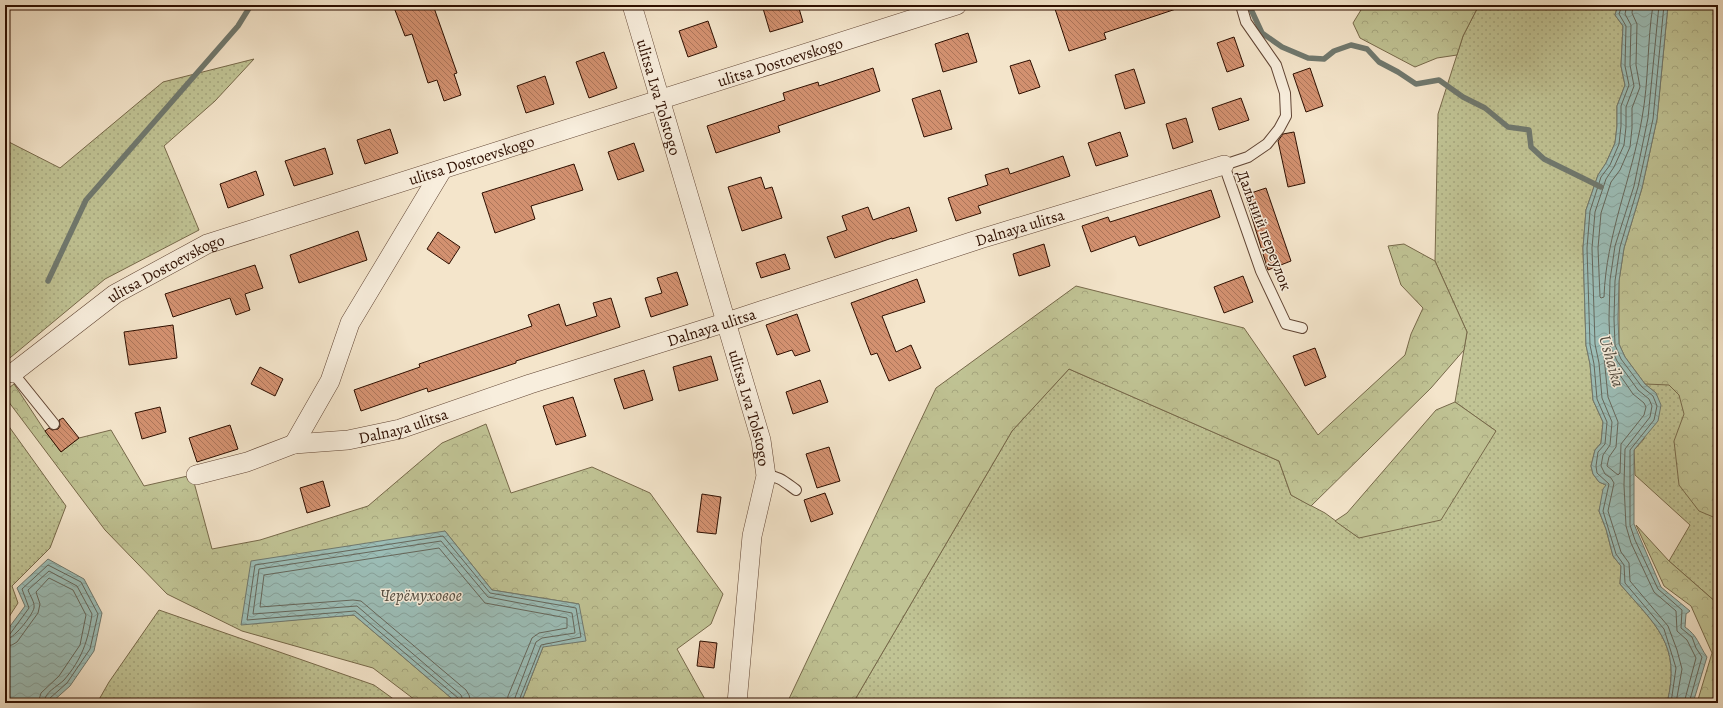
<svg xmlns="http://www.w3.org/2000/svg" width="1723" height="708" viewBox="0 0 1723 708" font-family="Alegreya,serif">
	<style>
		.grass { fill: url(#grass-dots); stroke: #77694a }
		.forest { fill: url(#forest-crowns); stroke: #77694a }
		.water { fill: url(#water-waves); stroke: #70796f }
		.lines { fill: none; stroke-linecap: round; stroke-linejoin: round }
		.shore { stroke: #65675c; stroke-width: 1 }
		.stream { stroke: #70796f; stroke-width: 5.5 }
		.building { fill: url(#building-back-hatch); stroke: #2e0f00 }
		.service-casing { stroke: #604433; stroke-width: 12 }
		.minor-casing { stroke: #604433; stroke-width: 20 }
		.service { stroke: #f8eedd; stroke-width: 10 }
		.minor { stroke: #f8eedd; stroke-width: 19 }
		.labels { text-anchor: middle; stroke-width: 3; stroke-linejoin: round; paint-order: stroke }
		.street-label { font-size: 16px; fill: #2e0f00; stroke: #f8eedd }
		.water-label { font-size: 17px; font-style: italic; fill: #544d41; stroke: #f8eedd }
	</style>
	<defs>
		<pattern id="grass-dots" width="8" height="8" patternUnits="userSpaceOnUse"><rect width="8" height="8" fill="#c0c394"/><path d="M2 2h.1M6 6h.1" fill="none" stroke="#a5a67e" stroke-width="1.8" stroke-linecap="round"/></pattern>
		<pattern id="forest-crowns" width="20" height="18" patternUnits="userSpaceOnUse"><rect width="20" height="18" fill="#c0c394"/><path d="M2 6a3 3 0 1 1 6 0M12 15a3 3 0 1 1 6 0" fill="none" stroke="#a5a67e"/></pattern>
		<pattern id="water-waves" width="16" height="10" patternUnits="userSpaceOnUse"><rect width="16" height="10" fill="#9cbfb9"/><path d="M0 5q4-4 8 0t8 0" fill="none" stroke="#87a39d"/></pattern>
		<pattern id="building-back-hatch" width="6" height="6" patternUnits="userSpaceOnUse"><rect width="6" height="6" fill="#d39170"/><path d="M-1 5l2 2M0 0l6 6M5-1l2 2" fill="none" stroke="#ac755a"/></pattern>
	</defs>
	<rect width="100%" height="100%" fill="#f4e5cb"/>
	<filter id="stains"><feTurbulence type="fractalNoise" baseFrequency=".005" numOctaves="4"/><feColorMatrix values="0 0 0 0 .2 0 0 0 0 .09 0 0 0 0 .02 0 0 0 .5 -.17"/></filter>
	<radialGradient id="worn" r=".72"><stop offset=".6" stop-color="#630" stop-opacity="0"/><stop offset="1" stop-color="#630" stop-opacity=".3"/></radialGradient>
	<g class="grass">
		<path d="M1479,5H1618L1615,15L1623,26L1621,66L1625,85L1617,106V126L1615,143L1606,163L1598,175L1586,210L1583,248L1586,345L1590,364L1593,400L1603,422L1601,443L1595,450L1591,466L1593,474L1599,482L1606,485L1599,511L1606,529L1613,556L1621,566L1620,584C1655,625 1682,644 1667,703H853L1012,431L1069,369L1279,461L1291,495L1325,513L1359,538L1496,431L1455,402L1467,332L1435,261L1438,114L1463,36Z"/>
		<polygon points="1668,5 1718,5 1718,604 1669,561 1690,525 1635,475 1634,450 1644,439 1656,393 1645,384"/>
		<polygon points="254,59 215,101 164,146 199,230 105,279 5,362 5,140 60,168 163,82"/>
		<polygon points="5,421 66,506 50,548 12,586 18,603 5,623"/>
		<polygon points="159,610 374,685 399,703 97,703 109,682"/>
	</g>
	<g class="forest">
		<polygon points="1364,5 1479,5 1463,36 1457,55 1437,58 1415,67 1360,38 1353,23"/>
		<polygon points="1668,5 1718,5 1718,519 1699,511 1679,485 1674,441 1684,414 1679,395 1669,385 1645,384 1625,357 1619,344 1619,281 1624,248 1642,188 1657,119"/>
		<polygon points="1404,244 1435,261 1467,332 1464,350 1431,388 1311,506 1291,495 1279,461 1069,369 1012,431 853,703 787,703 936,388 1076,286 1244,328 1318,435 1405,355 1411,334 1423,308 1401,285 1388,246"/>
		<polygon points="14,384 45,431 61,452 79,438 111,430 144,486 192,475 212,549 260,540 368,506 442,443 486,424 511,493 592,467 650,493 723,594 711,624 677,649 707,703 521,703 543,647 579,604 492,590 445,531 241,624 354,615 457,703 419,703 373,668 242,631 167,594 105,530 5,397 5,391"/>
		<polygon points="1455,402 1496,431 1441,520 1359,538 1335,521 1347,513 1436,410"/>
		<polygon points="1636,525 1669,561 1718,604 1718,703 1697,703 1712,653 1691,606 1664,586"/>
	</g>
	<g class="water">
		<path d="M1618,5H1668L1657,119L1642,188L1624,248L1619,281L1618,319L1619,344L1625,357L1645,384L1656,393L1661,405L1658,421L1634,450V524L1661,587L1690,611L1686,614L1685,627C1698,636 1698,644 1707,657L1693,703H1667C1682,644 1655,625 1620,584L1621,566L1613,556L1606,529L1599,511L1603,489L1606,485L1599,482L1593,474L1591,466L1595,450L1601,443L1603,422L1593,400L1590,364L1586,345L1583,248L1586,210L1598,175L1606,163L1615,143L1617,126V106L1625,85L1621,66L1623,26L1615,15Z"/>
		<polygon points="445,531 492,590 579,604 586,641 543,647 521,703 457,703 354,615 241,625 251,561"/>
		<polygon points="48,559 84,579 102,613 94,651 70,686 51,703 5,703 5,633 25,606 17,588"/>
	</g>
	<g class="lines">
		<g class="shore">
			<polyline points="1622,5 1619,14 1626,26 1625,66 1629,85 1621,106 1621,126 1619,144 1610,165 1601,177 1590,211 1587,248 1590,345 1594,364 1597,399 1607,422 1605,444 1598,452 1596,466 1597,473 1609,484 1603,511 1616,554 1624,565 1625,583 1664,629 1676,668 1671,703"/>
			<polyline points="1627,5 1625,14 1631,25 1630,65 1634,86 1626,107 1626,127 1624,145 1614,167 1606,179 1595,212 1592,248 1595,344 1599,363 1602,398 1612,422 1610,445 1603,455 1601,466 1605,474 1611,478 1614,483 1608,511 1621,552 1629,563 1630,581 1668,626 1677,650 1682,669 1676,703"/>
			<path d="M1633,5L1632,13L1637,24L1636,65L1640,87L1632,108V128L1630,147L1620,170L1611,182L1601,213L1598,248L1600,297L1601,298L1604,297C1606,235 1632,178 1642,118C1649,80 1647,42 1653,5"/>
			<polyline points="1659,5 1648,118 1634,186 1615,246 1610,280 1609,319 1610,346 1617,361 1638,390 1649,399 1652,406 1650,417 1625,449 1624,485 1626,526 1631,543 1654,592 1676,611 1677,631 1687,640 1696,658 1684,703"/>
			<polyline points="1664,5 1653,119 1638,187 1620,247 1615,281 1614,319 1615,345 1621,359 1642,387 1653,396 1657,406 1654,420 1630,450 1630,525 1635,540 1658,589 1682,610 1681,628 1692,637 1696,648 1702,657 1689,703"/>
			<polygon points="1606,355 1633,394 1644,403 1646,407 1644,415 1621,444 1620,473 1618,475 1607,466 1609,457 1616,447 1618,422 1608,397 1604,357"/>
			<polyline points="5,635 10,634 29,608 22,589 48,565 81,582 98,614 90,649 67,683 50,698 49,703"/>
			<path d="M5,640C13,640 32,616 34,608C35,602 30,596 28,590L49,571L77,586L92,614C88,641 82,659 64,680C57,687 44,692 44,703"/>
			<polyline points="5,646 12,645 17,642 38,613 40,604 36,592 49,578 73,590 86,615 80,645 59,676 41,693 38,703"/>
			<polyline points="459,703 458,698 355,611 247,620 255,565 443,536 490,593 576,608 581,637 541,645 518,703"/>
			<polyline points="464,703 461,695 357,606 253,614 259,569 441,541 488,597 572,613 575,633 542,638 536,642 513,703"/>
			<polyline points="471,703 469,695 466,690 361,601 353,600 260,607 264,575 439,548 485,603 567,618 567,628 539,633 532,638 508,696 507,703"/>
		</g>
		<g class="stream">
			<polyline points="1249,5 1262,33 1282,47 1308,58 1324,59 1334,51 1351,45 1367,49 1379,62 1398,72 1416,84 1439,80 1463,97 1485,108 1508,127 1529,130 1531,147 1544,159 1601,187"/>
			<polyline points="48,281 86,200 238,26 251,5"/>
		</g>
	</g>
	<g class="building">
		<polygon points="393,5 433,5 457,73 454,74 461,95 444,101 437,80 428,83 412,34 405,36"/>
		<polygon points="762,5 798,5 803,22 770,32"/>
		<polygon points="1067,5 1179,5 1179,8 1104,33 1106,39 1069,51 1055,9"/>
		<polygon points="708,21 717,47 688,57 679,31"/>
		<polygon points="968,33 977,62 943,72 935,44"/>
		<polygon points="1234,37 1244,66 1227,72 1217,43"/>
		<polygon points="604,52 617,88 589,98 576,62"/>
		<polygon points="1030,60 1040,87 1019,94 1010,66"/>
		<polygon points="873,68 880,91 778,126 780,132 716,153 707,126 785,100 783,93 818,82 819,86"/>
		<polygon points="1310,68 1323,106 1306,112 1293,74"/>
		<polygon points="1134,69 1145,103 1125,109 1115,75"/>
		<polygon points="545,76 554,104 526,113 517,86"/>
		<polygon points="940,90 952,129 924,137 912,99"/>
		<polygon points="1241,98 1249,120 1219,130 1212,108"/>
		<polygon points="1186,118 1193,142 1173,149 1166,124"/>
		<polygon points="390,129 398,153 365,164 357,140"/>
		<polygon points="1120,132 1128,156 1096,166 1088,143"/>
		<polygon points="1294,132 1305,183 1288,187 1278,141 1283,134"/>
		<polygon points="634,143 644,171 618,180 608,152"/>
		<polygon points="325,148 333,174 294,186 285,161"/>
		<polygon points="1063,156 1070,176 978,206 981,213 956,221 948,198 988,185 985,175 1008,168 1010,174"/>
		<polygon points="574,164 583,190 531,206 535,219 495,233 482,193"/>
		<polygon points="256,171 264,195 228,208 220,184"/>
		<polygon points="761,177 765,189 772,187 782,218 742,231 728,187"/>
		<polygon points="1266,188 1291,261 1268,270 1245,195"/>
		<polygon points="1211,190 1220,217 1139,246 1135,236 1091,252 1082,226 1108,217 1110,222"/>
		<polygon points="868,207 873,220 909,207 917,231 892,239 892,238 835,258 827,237 847,230 842,216"/>
		<polygon points="358,231 367,260 299,283 290,255"/>
		<polygon points="438,232 460,247 449,264 427,249"/>
		<polygon points="1044,244 1050,266 1019,276 1013,254"/>
		<polygon points="785,254 790,269 761,278 756,263"/>
		<polygon points="255,265 263,288 245,294 250,310 236,315 230,298 173,317 165,294"/>
		<polygon points="677,272 688,305 651,317 645,298 662,293 657,278"/>
		<polygon points="1243,276 1253,302 1224,313 1214,287"/>
		<polygon points="917,279 925,302 882,316 896,352 911,345 921,368 889,381 877,353 871,355 851,303"/>
		<polygon points="611,298 620,327 516,361 516,363 428,392 427,388 361,411 354,390 420,367 419,364 532,326 528,315 559,304 566,326 597,316 593,303"/>
		<polygon points="797,314 810,351 795,356 792,350 777,355 766,325"/>
		<polygon points="173,325 177,358 129,365 124,332"/>
		<polygon points="1315,348 1326,377 1305,386 1293,356"/>
		<polygon points="711,356 718,380 679,391 673,367"/>
		<polygon points="260,367 283,379 275,396 251,384"/>
		<polygon points="644,370 653,400 624,409 614,379"/>
		<polygon points="820,380 828,402 793,414 786,392"/>
		<polygon points="573,397 586,436 556,445 543,406"/>
		<polygon points="160,407 166,432 142,439 135,413"/>
		<polygon points="63,418 79,438 61,452 45,431 49,428 52,430 58,429 60,426 59,420"/>
		<polygon points="230,425 238,449 197,462 189,438"/>
		<polygon points="829,447 840,481 817,488 806,454"/>
		<polygon points="323,481 330,506 307,513 300,488"/>
		<polygon points="825,493 833,514 811,522 804,500"/>
		<polygon points="702,494 721,497 716,534 697,532"/>
		<polygon points="700,641 717,643 714,668 697,666"/>
	</g>
	<g class="lines">
		<defs>
			<g id="service">
				<polyline points="1241,5 1246,22 1276,65 1285,93 1286,116 1279,129 1267,144 1248,157 1224,165 1261,271 1286,324 1302,328"/>
				<polyline points="5,379 13,373 54,424"/>
				<path d="M766,476C778,475 786,483 796,490"/>
			</g>
			<g id="minor">
				<path id="s1" d="M632,5L761,440L766,476L752,536L737,703"/>
				<path id="s2" d="M13,373L115,294L207,244L957,5"/>
				<polyline points="294,444 330,381 350,323 442,170"/>
				<path id="s3" d="M196,475L247,462L294,444L348,440L400,429L530,384L727,322L980,239L1224,165"/>
			</g>
		</defs>
		<use href="#service" class="service-casing"/>
		<use href="#minor" class="minor-casing"/>
		<use href="#service" class="service"/>
		<use href="#minor" class="minor"/>
	</g>
	<g class="labels">
		<g class="street-label">
			<text dy="6" stroke="none"><textPath href="#s2" startOffset="835">ulitsa Dostoevskogo</textPath></text>
			<text dy="6" stroke="none"><textPath href="#s1" startOffset="96">ulitsa Lva Tolstogo</textPath></text>
			<text dy="6" stroke="none"><textPath href="#s2" startOffset="511">ulitsa Dostoevskogo</textPath></text>
			<text dy="6" stroke="none"><textPath href="#s3" startOffset="862">Dalnaya ulitsa</textPath></text>
			<text transform="translate(1265 230) rotate(69)" y="6">Дальний переулок</text>
			<text dy="6" stroke="none"><textPath href="#s2" startOffset="186">ulitsa Dostoevskogo</textPath></text>
			<text dy="6" stroke="none"><textPath href="#s3" startOffset="538">Dalnaya ulitsa</textPath></text>
			<text dy="6" stroke="none"><textPath href="#s1" startOffset="420">ulitsa Lva Tolstogo</textPath></text>
			<text dy="6" stroke="none"><textPath href="#s3" startOffset="214">Dalnaya ulitsa</textPath></text>
		</g>
		<g class="water-label">
			<text transform="translate(1612 361) rotate(74)" y="6">Ushaika</text>
			<text x="421" y="601">Черёмуховое</text>
		</g>
	</g>
	<rect width="1723" height="708" fill="none" stroke="#f4e5cb" stroke-width="20"/>
	<rect x="6" y="6" width="1711" height="696" fill="none" stroke="#2e0f00" stroke-width="2"/>
	<rect x="10" y="10" width="1703" height="688" fill="none" stroke="#2e0f00"/>
	<rect width="100%" height="100%" filter="url(#stains)"/>
	<rect width="100%" height="100%" fill="url(#worn)"/>
</svg>
